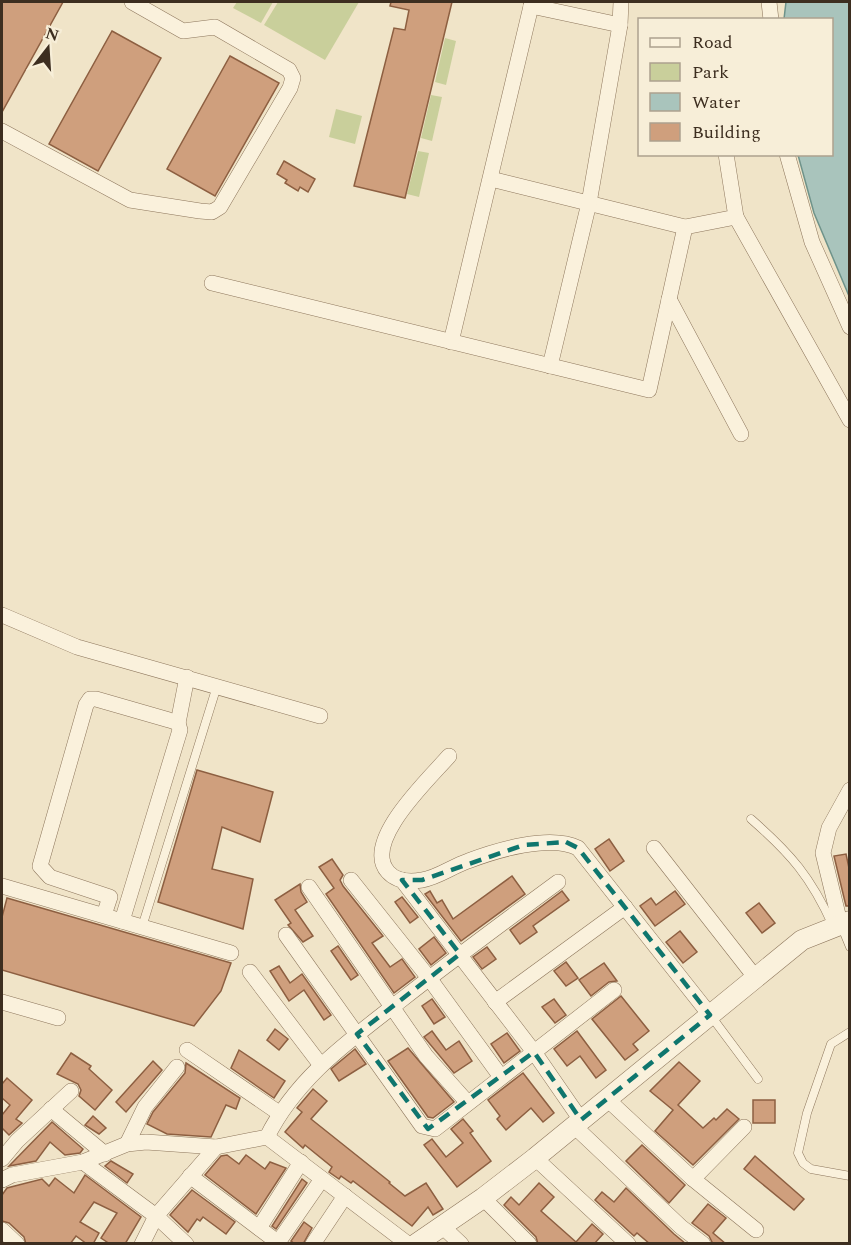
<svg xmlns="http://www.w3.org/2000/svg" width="851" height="1245" viewBox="0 0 851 1245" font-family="Spectral,serif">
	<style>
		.green { fill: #c9cf9b }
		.water { fill: #a9c4bc; stroke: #6f938a; stroke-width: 1.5 }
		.building { fill: #cf9f7d; stroke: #8d5f41; stroke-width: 1.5 }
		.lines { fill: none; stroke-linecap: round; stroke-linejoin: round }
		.service-casing { stroke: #8d765c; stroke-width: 9 }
		.minor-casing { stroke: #8d765c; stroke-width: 16 }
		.tertiary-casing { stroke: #8d765c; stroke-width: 21 }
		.service { stroke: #faf1dc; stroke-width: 8 }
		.minor { stroke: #faf1dc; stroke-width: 15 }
		.tertiary { stroke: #faf1dc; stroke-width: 20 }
		.marked { fill: none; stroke: #0f766e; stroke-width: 4.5; stroke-dasharray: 12 8; stroke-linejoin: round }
	</style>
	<rect width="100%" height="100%" fill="#f0e4c8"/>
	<g class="green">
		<polygon points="237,2 273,2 261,23 233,8"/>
		<polygon points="278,2 359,2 325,60 264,25"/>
		<polygon points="445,38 456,41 446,85 435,82"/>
		<polygon points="431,95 442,97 432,141 421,138"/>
		<polygon points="336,109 362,116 355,144 329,137"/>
		<polygon points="418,151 429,153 419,197 407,194"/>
	</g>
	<polygon class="water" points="786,2 849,2 849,296 814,213 798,155 832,154 832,20 784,19"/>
	<g class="building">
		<polygon points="2,2 63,2 2,112"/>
		<polygon points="391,2 452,2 405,198 354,186 394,28 405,30 409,10 390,6"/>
		<polygon points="112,31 161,58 98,171 49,144"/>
		<polygon points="230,56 279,83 215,196 167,169"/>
		<polygon points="284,161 315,179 308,192 300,187 298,191 285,183 287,180 277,174"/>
		<polygon points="197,770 273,792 260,842 222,827 212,869 253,879 243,929 158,902"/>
		<polygon points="609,839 624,861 610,871 595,849"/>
		<polygon points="846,854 849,868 849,906 846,906 834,856"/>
		<polygon points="332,859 343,875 340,880 343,886 383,936 372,943 390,967 402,959 415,977 394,993 326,894 334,888 319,867"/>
		<polygon points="512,876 525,894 461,941 425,894 430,891 437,903 442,900 453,919"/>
		<polygon points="300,884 301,892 307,902 295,910 313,936 303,942 288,925 291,923 275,900"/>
		<polygon points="562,891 569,900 533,926 537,932 520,944 510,930"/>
		<polygon points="675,891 685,904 655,926 640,906 651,898 656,905"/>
		<polygon points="402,897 418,917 410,923 395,902"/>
		<polygon points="7,898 231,963 221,991 194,1026 2,970 2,917"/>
		<polygon points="759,903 775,923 762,933 746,913"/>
		<polygon points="680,931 697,952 683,963 666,942"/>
		<polygon points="434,937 446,953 431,965 419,949"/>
		<polygon points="338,946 358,975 351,980 331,951"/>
		<polygon points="487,947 496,959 482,969 473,957"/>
		<polygon points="566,962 578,978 566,986 554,971"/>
		<polygon points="604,963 617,981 609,982 591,996 579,980"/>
		<polygon points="279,966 290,983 302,974 331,1015 324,1020 304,990 289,1001 270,971"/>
		<polygon points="621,996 649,1031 633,1044 638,1050 625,1060 592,1019"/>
		<polygon points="432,999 445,1017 434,1024 422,1006"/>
		<polygon points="554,999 566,1015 555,1023 542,1007"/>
		<polygon points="275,1029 288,1039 279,1050 267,1040"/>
		<polygon points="432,1031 446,1050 459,1041 472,1061 454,1073 424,1037"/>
		<polygon points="577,1031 606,1070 596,1078 580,1056 567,1066 554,1049"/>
		<polygon points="507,1033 520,1051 504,1063 491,1044"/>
		<polygon points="408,1048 454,1102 433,1118 428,1117 388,1061"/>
		<polygon points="355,1049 366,1064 339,1081 331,1069"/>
		<polygon points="239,1050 285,1081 274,1098 231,1068"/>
		<polygon points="71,1053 91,1066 89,1069 112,1090 95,1110 79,1096 81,1090 78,1084 57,1074"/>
		<polygon points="153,1061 162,1070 126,1112 116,1102"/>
		<polygon points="679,1062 700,1081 678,1105 703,1128 714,1118 716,1120 727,1109 739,1119 693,1165 655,1131 673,1110 650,1091"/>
		<polygon points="186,1063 240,1098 236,1109 226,1105 211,1137 167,1134 147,1124 153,1112 185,1073"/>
		<polygon points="523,1073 554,1113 543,1122 531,1108 506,1130 497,1119 500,1116 488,1100"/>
		<polygon points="7,1078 32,1100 16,1119 22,1123 9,1135 2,1128 2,1115 10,1105 2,1098 2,1084"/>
		<polygon points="313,1089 327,1101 311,1119 390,1182 389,1183 405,1196 426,1183 443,1209 433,1215 428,1207 412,1226 353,1181 351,1183 341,1176 339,1179 329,1172 332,1167 305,1145 303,1148 285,1132 302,1112 297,1108"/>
		<rect x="753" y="1100" width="22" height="23"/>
		<polygon points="93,1116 106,1128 99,1134 85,1125"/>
		<polygon points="463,1119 473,1131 470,1133 491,1161 457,1187 424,1145 432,1139 446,1157 463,1143 451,1129"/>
		<polygon points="52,1122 83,1149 80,1153 65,1155 50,1142 36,1161 9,1166"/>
		<polygon points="642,1145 685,1185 669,1203 626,1161"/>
		<polygon points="227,1155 239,1164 246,1155 265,1169 270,1162 286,1168 256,1214 205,1175 221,1156"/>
		<polygon points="755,1156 804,1199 794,1210 744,1169"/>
		<polygon points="111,1161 133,1174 127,1183 105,1166"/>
		<polygon points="85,1175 141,1217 125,1244 110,1244 101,1238 117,1213 94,1202 80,1222 99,1233 93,1244 87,1244 76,1236 70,1244 26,1244 24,1237 9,1223 2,1221 2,1195 7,1188 42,1179 49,1186 55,1178 74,1193"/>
		<polygon points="302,1179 307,1183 276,1229 272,1226"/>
		<polygon points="539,1183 554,1197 541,1211 576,1242 592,1224 603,1234 594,1244 538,1244 536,1237 504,1205 511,1197 519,1205"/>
		<polygon points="626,1188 674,1234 686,1244 650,1244 637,1233 634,1236 595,1200 602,1192 614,1202"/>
		<polygon points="192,1190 235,1222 226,1234 203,1217 200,1221 197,1219 188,1232 170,1215"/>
		<polygon points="708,1204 726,1218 713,1233 726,1244 713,1244 709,1236 692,1223"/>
		<polygon points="304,1222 312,1228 303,1244 295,1244 291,1241"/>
	</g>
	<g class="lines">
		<defs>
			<g id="service">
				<path d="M751,819C791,854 811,877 833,926"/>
				<polyline points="841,925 850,947"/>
				<polyline points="142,927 217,686"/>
				<polyline points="711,1016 758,1079"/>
				<polyline points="850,1032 831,1044 807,1113 798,1153 803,1163 811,1169 850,1176"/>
			</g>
			<g id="minor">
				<polyline points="769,2 771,20"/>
				<polyline points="531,6 620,25"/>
				<polyline points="2,131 130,200 200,211 212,212 220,207 290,88 293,78 289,70 215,27 183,31 132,2"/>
				<polyline points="787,154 812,242 850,327"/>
				<polyline points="491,179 685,227 736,217 726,154"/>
				<polyline points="736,217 850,420"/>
				<polyline points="212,283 649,390 685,227"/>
				<polyline points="669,299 741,434"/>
				<polyline points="451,342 532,2"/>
				<polyline points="550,366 589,203 620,25 621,2"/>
				<polyline points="2,615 77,647 320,716"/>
				<polyline points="178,723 187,677"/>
				<path d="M449,756C430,778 361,842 388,872C396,881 410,882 422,880C437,878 453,866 468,861C497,850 550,834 578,848L710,1015"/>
				<polyline points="654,848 755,977"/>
				<polyline points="351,880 429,978 501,1077"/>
				<polyline points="402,880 534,1052 581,1120"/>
				<polyline points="2,886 231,953"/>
				<polyline points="309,887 426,1056 467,1102"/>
				<polyline points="104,915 110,897 50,877 40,866 86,705 90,699 96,699 169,720 178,723 180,730 122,921"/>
				<polyline points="840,923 823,853 829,828 850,790"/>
				<polyline points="286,935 422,1126 435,1129 614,990"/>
				<polyline points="250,972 320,1064"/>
				<polyline points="2,1002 58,1018"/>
				<polyline points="495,1002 625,907"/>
				<polyline points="187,1050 279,1113"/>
				<polyline points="607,1099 693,1179 756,1230"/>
				<polyline points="51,1109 105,1154"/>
				<polyline points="574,1126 681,1227 703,1244"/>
				<path d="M267,1137C297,1077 349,1041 400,1001C452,960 505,921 558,882"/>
				<polyline points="127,1144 145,1107 177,1067"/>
				<polyline points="535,1158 628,1244"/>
				<polyline points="2,1159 17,1141 71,1091"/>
				<polyline points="83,1162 156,1216 186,1244"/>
				<polyline points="190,1176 280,1244"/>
				<polyline points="693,1179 744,1127"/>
				<polyline points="2,1180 12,1175 83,1162 127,1144 146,1142 216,1147 267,1137 408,1244"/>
				<polyline points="483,1198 529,1244"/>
				<polyline points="443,1227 461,1244"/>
				<polyline points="259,1228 301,1162"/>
				<polyline points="2,1230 17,1244"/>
				<polyline points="142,1244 156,1216 216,1147"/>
				<polyline points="277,1244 322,1179"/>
				<polyline points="313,1244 345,1196"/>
			</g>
			<polyline id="tertiary" points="416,1244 483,1198 535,1158 802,940 850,921"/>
		</defs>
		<use href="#service" class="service-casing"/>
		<use href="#minor" class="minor-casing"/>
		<use href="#tertiary" class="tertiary-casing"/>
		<use href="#service" class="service"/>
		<use href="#minor" class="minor"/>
		<use href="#tertiary" class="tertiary"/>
	</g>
	<path class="marked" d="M566,842L578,848L710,1015L581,1120L534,1052L428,1129L357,1034L460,954L402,880H422L524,845Z"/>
	<rect width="851" height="1245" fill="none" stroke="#3d2e20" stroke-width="6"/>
	<rect x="638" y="18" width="195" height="138" fill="#f7eed8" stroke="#ada18e" stroke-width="1.5"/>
	<rect x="650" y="38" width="30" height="9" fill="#faf1dc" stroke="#ada18e" stroke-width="1.5"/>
	<text x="692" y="48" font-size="18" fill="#3d2e20">Road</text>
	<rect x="650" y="63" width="30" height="18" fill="#c9cf9b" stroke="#ada18e" stroke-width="1.5"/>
	<text x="692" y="78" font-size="18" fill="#3d2e20">Park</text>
	<rect x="650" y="93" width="30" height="18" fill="#a9c4bc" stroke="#ada18e" stroke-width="1.5"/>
	<text x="692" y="108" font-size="18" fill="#3d2e20">Water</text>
	<rect x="650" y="123" width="30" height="18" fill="#cf9f7d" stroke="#ada18e" stroke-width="1.5"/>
	<text x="692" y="138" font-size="18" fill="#3d2e20">Building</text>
	<g transform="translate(48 48) rotate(17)" stroke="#f7eed8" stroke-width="4.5" paint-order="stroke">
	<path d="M0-4.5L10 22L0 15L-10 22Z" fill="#3d2e20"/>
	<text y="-9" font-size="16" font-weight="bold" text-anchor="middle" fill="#3d2e20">N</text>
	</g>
</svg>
